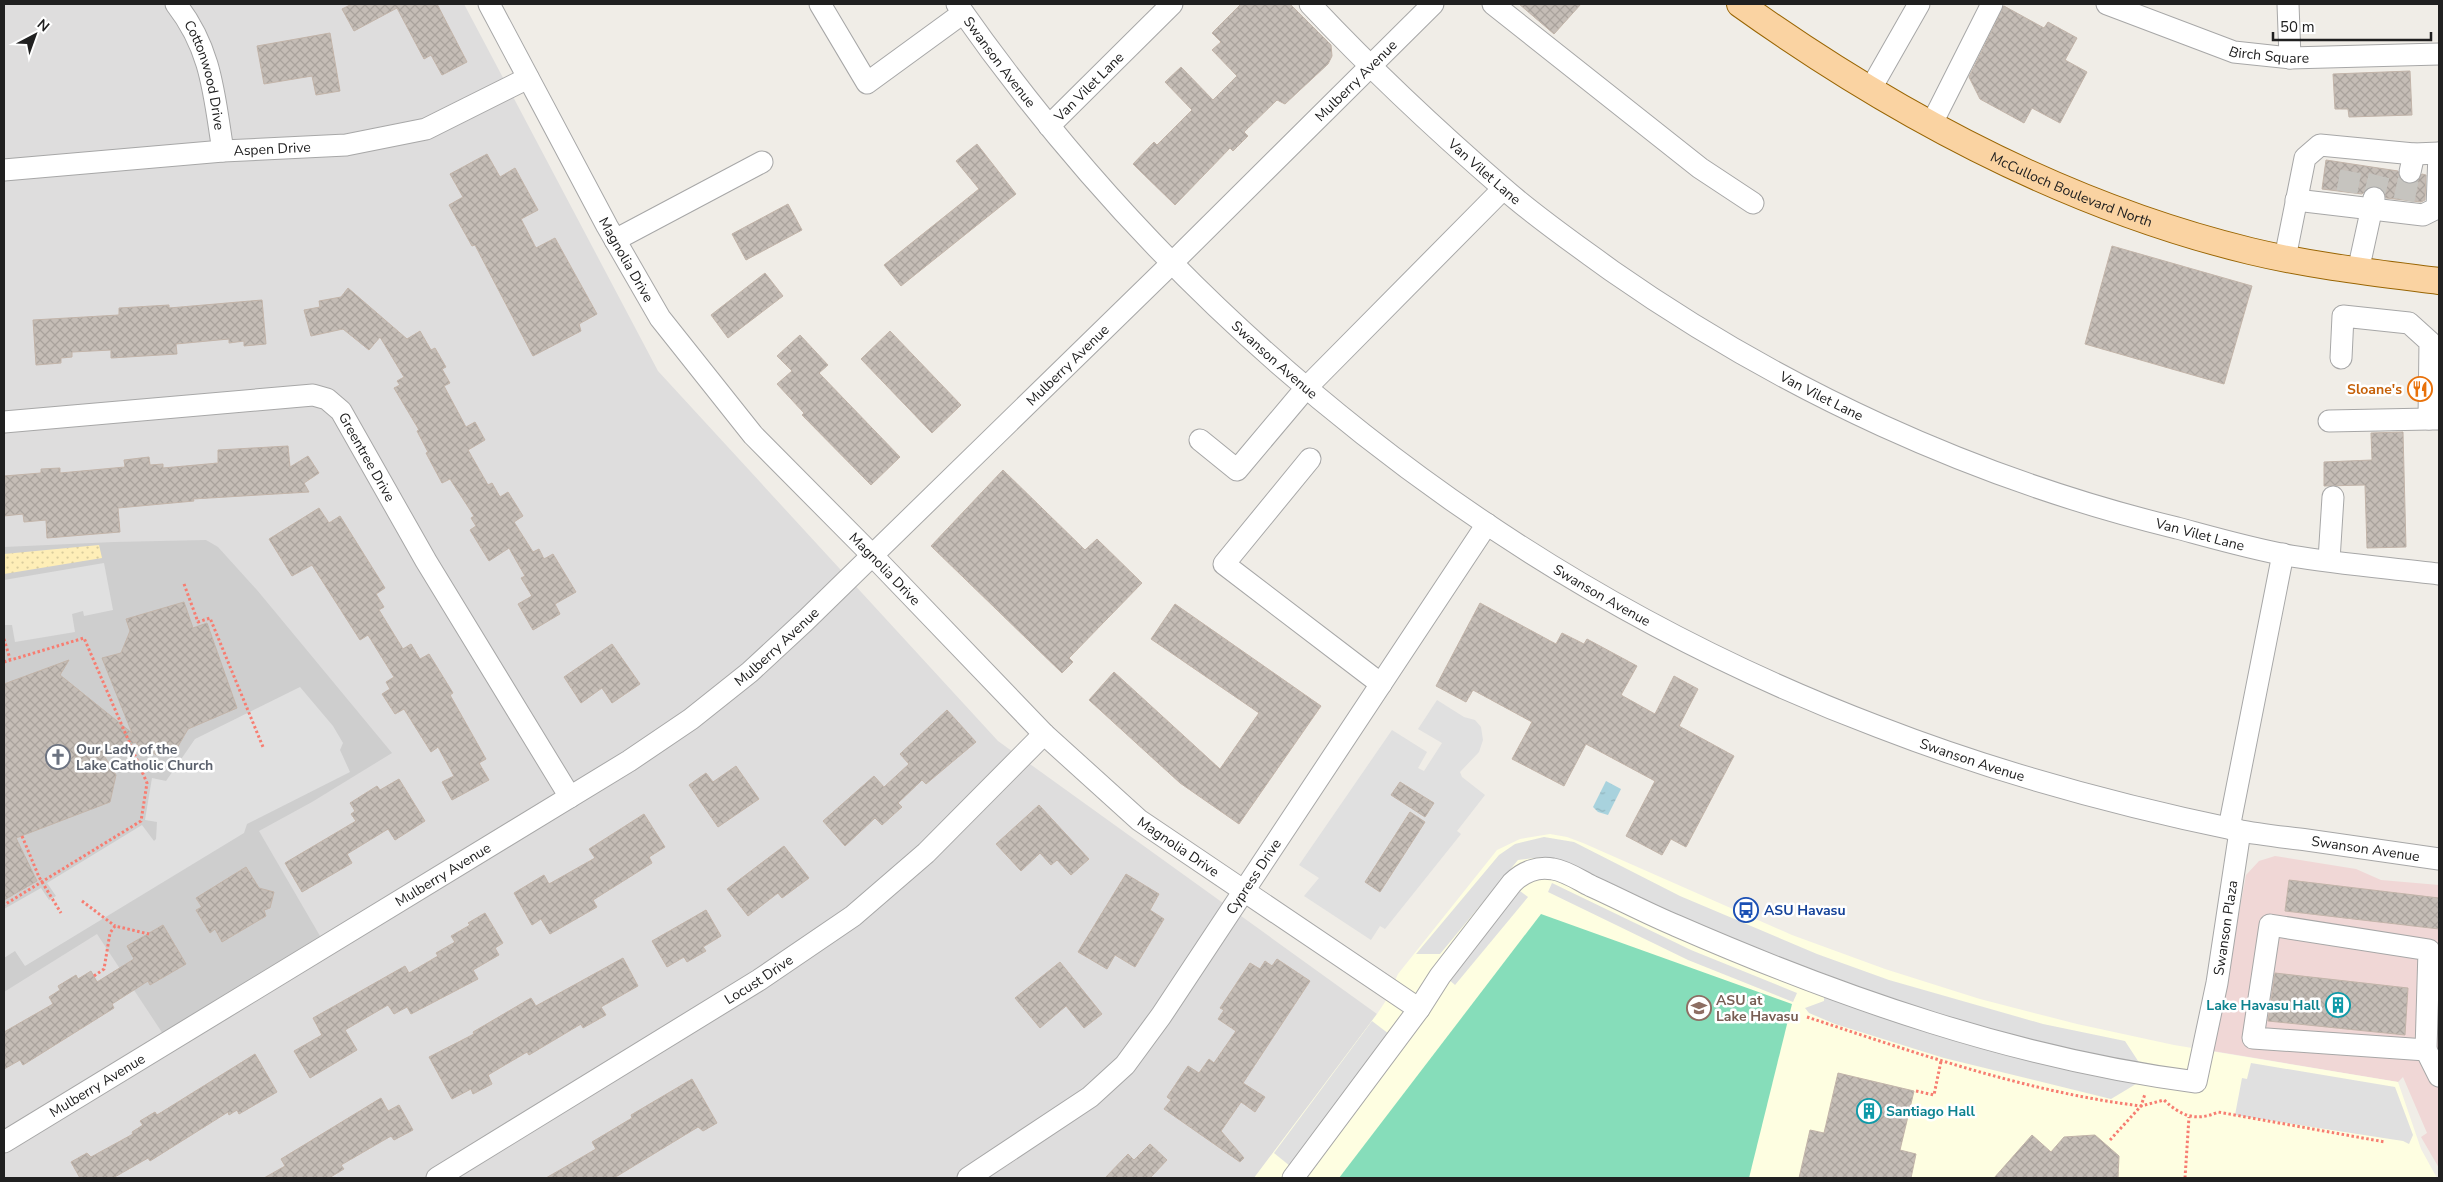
<svg xmlns="http://www.w3.org/2000/svg" width="2443" height="1182" viewBox="0 0 2443 1182" font-family="'Nunito Sans',sans-serif">
	<style>
		.residential { fill: #dedddd }
		.commercial { fill: #f0d7d6 }
		.education { fill: #fefee1 }
		.religious { fill: #cecece }
		.sand { fill: url(#sand-dots) }
		.pitch { fill: #86ddba }
		.parking { fill: #e0e0e0 }
		.water { fill: url(#water-ripples) }
		.building { fill: url(#building-cross-hatch); stroke: #c2b4a9 }
		.lines { fill: none; stroke-linecap: round; stroke-linejoin: round }
		.minor-tunnel { stroke: #c6c4bf; stroke-width: 21; stroke-dasharray: 21 11; stroke-linecap: butt }
		.minor-casing { stroke: #a7a7a7; stroke-width: 23 }
		.major-casing { stroke: #996503; stroke-width: 28 }
		.path { stroke: #f77d71; stroke-width: 3; stroke-dasharray: 2.5 2.5; stroke-linecap: butt }
		.minor { stroke: #fff; stroke-width: 21 }
		.major { stroke: #fad3a2; stroke-width: 26 }
		.labels { text-anchor: middle; stroke-width: 5; stroke-linejoin: round; paint-order: stroke }
		.street-label { font-size: 14px; fill: #202020; stroke: #fff }
		.food-label { font-size: 14px; font-weight: bold; fill: #c56008; stroke: #fff; text-anchor: end }
		.worship-label { font-size: 14px; font-weight: bold; fill: #5b616d; stroke: #fff; text-anchor: start }
		.transit-label { font-size: 14px; font-weight: bold; fill: #164399; stroke: #fff; text-anchor: start }
		.education-label { font-size: 14px; font-weight: bold; fill: #785e54; stroke: #fff; text-anchor: start }
		.culture-label { font-size: 14px; font-weight: bold; fill: #0d838f; stroke: #fff; text-anchor: end }
	</style>
	<defs>
		<pattern id="sand-dots" width="8" height="8" patternUnits="userSpaceOnUse" patternTransform="scale(1.25)"><rect width="8" height="8" fill="#feeeb7"/><path d="M2 2h.1M6 6h.1" fill="none" stroke="#d9cc9d" stroke-width="1.8" stroke-linecap="round"/></pattern>
		<pattern id="water-ripples" width="26" height="14" patternUnits="userSpaceOnUse" patternTransform="scale(1.25)"><rect width="26" height="14" fill="#a8d2dd"/><path d="M2 4q2-2 4 0t4 0M15 11q2-2 4 0t4 0" fill="none" stroke="#90b4bd"/></pattern>
		<pattern id="building-cross-hatch" width="8" height="8" patternUnits="userSpaceOnUse" patternTransform="scale(1.25)"><rect width="8" height="8" fill="#c5bdb6"/><path d="M0 0l8 8M0 8l8-8" fill="none" stroke="#a9a29c"/></pattern>
	</defs>
	<rect width="100%" height="100%" fill="#f0ede7"/>
	<polygon class="residential" points="4,4 464,4 658,371 998,741 1377,1014 1254,1178 4,1178"/>
	<polygon class="commercial" points="2275,856 2356,869 2381,880 2439,885 2439,1168 2421,1137 2427,1133 2403,1077 2398,1082 2213,1051 2246,875 2259,861"/>
	<polygon class="education" points="1550,834 1567,837 1583,843 1792,935 1885,969 1980,999 2077,1024 2174,1045 2398,1082 2421,1149 2437,1178 1254,1178 1377,1014 1385,1002 1398,974 1497,850 1520,839"/>
	<polygon class="religious" points="206,540 218,547 257,590 392,753 312,802 259,831 320,936 163,1034 97,934 4,992 4,547 114,542"/>
	<polygon class="sand" points="99,545 102,558 4,574 4,554"/>
	<polygon class="pitch" points="1541,914 1792,1004 1749,1178 1339,1178"/>
	<g class="parking">
		<polygon points="104,563 113,610 84,616 83,611 72,614 75,632 15,642 12,625 4,625 4,580"/>
		<polygon points="300,687 333,726 343,743 340,750 350,772 247,824 244,833 25,966 15,951 4,958 4,909 41,888 49,900 56,896 47,883 142,825 154,841 156,839 157,822 145,820 152,778 166,781 195,739"/>
		<polygon points="1437,700 1464,717 1475,720 1481,727 1483,740 1479,752 1460,772 1462,777 1485,795 1457,831 1461,834 1385,929 1380,926 1371,940 1304,896 1319,878 1299,865 1392,730 1427,752 1418,768 1424,771 1442,743 1418,729"/>
		<polygon points="1544,837 1574,842 1680,896 1817,954 1889,980 2043,1024 2125,1041 2140,1064 2136,1084 2111,1099 1944,1058 1835,1024 1809,1013 1805,1008 1824,1001 1825,978 1676,915 1551,858 1543,857 1518,860 1440,954 1416,954 1499,855 1515,844"/>
		<polygon points="1552,883 1691,950 1797,993 1793,1002 1688,960 1614,924 1548,892"/>
		<polygon points="1520,891 1528,897 1455,985 1447,978"/>
		<polygon points="1372,1021 1389,1034 1290,1166 1274,1153"/>
		<polygon points="2251,1063 2395,1087 2413,1135 2409,1144 2403,1141 2235,1115 2242,1078 2247,1079"/>
	</g>
	<polygon class="water" points="1606,781 1621,789 1608,815 1598,812 1593,807"/>
	<g class="building">
		<polygon points="352,4 437,4 467,62 442,75 431,55 424,59 397,8 354,31 342,9"/>
		<polygon points="1241,4 1290,4 1331,45 1332,56 1328,64 1285,104 1277,100 1244,132 1248,136 1233,151 1230,148 1175,205 1133,164 1154,142 1157,145 1192,110 1165,82 1181,67 1213,100 1237,76 1212,50 1221,42 1212,33"/>
		<polygon points="1519,4 1581,4 1554,34"/>
		<polygon points="2004,6 2044,28 2048,22 2077,38 2065,60 2087,72 2060,123 2032,108 2024,123 1980,99 1969,77"/>
		<polygon points="330,33 340,91 316,95 312,76 264,84 257,46"/>
		<polygon points="2410,71 2412,115 2349,117 2348,109 2335,109 2333,74"/>
		<polygon points="977,144 1016,194 901,286 884,265 979,189 956,161"/>
		<polygon points="487,154 500,177 515,168 538,210 521,219 536,248 555,238 597,314 579,324 581,331 533,356 475,245 472,246 449,205 463,197 450,174"/>
		<polygon points="2326,160 2398,171 2401,181 2408,184 2414,184 2422,174 2426,175 2425,200 2421,202 2386,198 2383,189 2376,186 2370,186 2362,194 2322,189"/>
		<polygon points="788,204 802,230 746,260 732,234"/>
		<polygon points="2112,246 2252,286 2224,384 2085,344"/>
		<polygon points="765,273 783,296 728,338 711,315"/>
		<polygon points="348,288 407,339 420,331 431,350 435,348 446,367 442,369 450,383 444,386 466,427 475,422 485,440 468,450 488,485 492,483 500,497 508,492 523,516 514,522 533,552 539,549 544,559 553,554 576,592 555,604 560,614 533,630 518,604 532,596 521,578 525,576 509,548 489,561 470,530 476,526 471,518 474,516 450,479 442,483 426,453 428,452 417,431 419,430 394,388 400,385 397,381 404,377 380,337 369,350 343,329 311,336 304,310 320,307 319,301 341,297"/>
		<polygon points="262,300 266,344 244,346 244,341 229,343 229,339 176,344 177,354 111,358 111,350 72,352 72,357 61,358 61,363 36,365 33,320 119,315 119,308 169,305 169,308"/>
		<polygon points="890,331 961,405 932,433 861,359"/>
		<polygon points="800,335 828,365 819,373 900,457 871,485 802,415 804,413 777,384 792,371 777,356"/>
		<polygon points="2403,432 2406,547 2367,548 2365,485 2324,486 2324,462 2372,460 2371,433"/>
		<polygon points="288,446 290,467 308,456 319,473 304,483 309,492 193,499 194,501 118,508 120,532 47,538 46,520 24,522 23,514 4,516 4,476 41,473 41,469 60,468 60,473 125,467 124,460 149,457 150,465 163,464 163,468 218,463 218,450"/>
		<polygon points="1003,470 1085,550 1097,539 1142,583 1069,658 1073,662 1062,673 931,546"/>
		<polygon points="319,508 329,523 340,516 385,588 376,594 384,607 379,610 403,649 411,644 420,659 429,654 453,693 450,695 486,759 479,763 489,780 452,800 442,782 454,776 438,747 431,752 404,709 395,714 382,694 390,689 386,682 394,677 368,635 360,640 312,565 292,576 269,539"/>
		<polygon points="184,602 193,628 207,623 237,708 188,729 177,748 159,756 137,745 136,742 103,754 116,775 110,802 16,838 37,881 4,900 4,684 69,660 60,675 132,733 102,658 121,653 130,631 126,619"/>
		<polygon points="1480,603 1556,644 1562,633 1584,644 1587,639 1637,666 1621,695 1655,714 1674,676 1698,689 1679,726 1734,756 1686,847 1671,839 1662,855 1626,836 1655,781 1586,744 1564,786 1512,759 1532,722 1473,690 1466,702 1436,686"/>
		<polygon points="1175,604 1321,706 1239,824 1180,783 1089,700 1114,672 1220,769 1259,713 1151,639"/>
		<polygon points="612,644 640,684 612,703 602,688 581,703 564,677"/>
		<polygon points="947,710 976,742 926,784 922,780 898,803 902,807 882,825 875,818 845,846 823,821 874,776 884,787 909,764 900,754"/>
		<polygon points="736,766 759,799 718,827 689,785 706,773 713,782"/>
		<polygon points="399,779 425,821 395,840 388,829 347,854 352,863 302,892 285,863 356,821 351,814 355,811 350,803 377,786 380,790"/>
		<polygon points="1400,782 1434,803 1425,817 1391,795"/>
		<polygon points="1039,805 1089,859 1071,875 1057,860 1051,865 1040,853 1021,871 996,844"/>
		<polygon points="1410,812 1425,822 1380,892 1365,882"/>
		<polygon points="644,814 665,847 649,857 652,863 593,900 597,907 550,934 541,919 532,925 514,893 544,875 549,884 595,858 589,849"/>
		<polygon points="784,846 809,878 782,898 778,893 748,916 727,889"/>
		<polygon points="246,867 259,888 274,892 270,908 264,910 266,916 222,942 215,929 210,933 196,910 202,907 196,898"/>
		<polygon points="1126,874 1159,894 1150,910 1164,919 1135,967 1115,955 1107,969 1078,952"/>
		<polygon points="2289,880 2439,898 2439,929 2285,911"/>
		<polygon points="706,910 721,936 703,947 706,951 687,962 684,957 667,967 652,941"/>
		<polygon points="485,913 503,943 495,948 499,955 473,970 478,979 411,1014 407,1007 394,1014 388,1005 345,1030 357,1050 310,1078 294,1051 322,1035 313,1018 405,966 409,973 438,956 436,953 455,942 451,936 470,925 468,923"/>
		<polygon points="163,925 186,964 150,985 148,981 112,1004 114,1008 23,1065 20,1060 4,1069 4,1032 53,1004 49,997 60,990 58,986 76,975 78,979 91,971 97,982 134,959 127,946"/>
		<polygon points="623,958 638,986 601,1007 606,1015 583,1028 581,1024 529,1055 527,1052 488,1075 492,1084 473,1094 471,1089 452,1099 429,1057 474,1034 473,1032 531,998 536,1006"/>
		<polygon points="1277,959 1310,981 1243,1083 1265,1097 1255,1112 1241,1102 1221,1131 1244,1158 1240,1162 1164,1109 1171,1100 1167,1097 1188,1066 1199,1073 1209,1059 1214,1063 1236,1031 1218,1019 1224,1010 1220,1008 1250,963 1260,969 1265,961 1272,966"/>
		<polygon points="1060,962 1102,1014 1084,1028 1066,1006 1040,1028 1015,998"/>
		<polygon points="2275,973 2408,988 2405,1035 2268,1021"/>
		<polygon points="255,1054 277,1092 239,1114 237,1110 229,1115 228,1112 150,1161 148,1158 113,1178 80,1178 71,1162 87,1153 91,1157 133,1134 132,1132 143,1125 140,1121 155,1112 157,1115"/>
		<polygon points="1838,1073 1914,1091 1900,1150 1916,1154 1911,1178 1799,1178 1810,1130 1824,1133"/>
		<polygon points="692,1079 717,1123 703,1131 698,1127 614,1178 546,1178 596,1149 592,1142 632,1118 631,1115"/>
		<polygon points="381,1098 388,1111 399,1105 413,1130 394,1140 391,1136 341,1165 344,1169 329,1178 264,1178 285,1166 281,1159"/>
		<polygon points="2032,1135 2051,1152 2064,1137 2095,1135 2119,1156 2118,1178 1994,1178"/>
		<polygon points="1150,1144 1167,1160 1151,1177 1152,1178 1105,1178 1128,1154 1134,1160"/>
	</g>
	<g class="lines">
		<g class="minor-tunnel">
			<polyline points="2347,192 2352,164"/>
			<polyline points="2374,196 2381,168"/>
			<polyline points="2404,200 2410,172"/>
		</g>
		<defs>
			<g id="minor">
				<path id="s1" d="M176,4C212,50 214,95 223,151"/>
				<path id="s2" d="M489,4L607,226L660,318L753,435L872,555L1044,734L1139,820L1419,1009"/>
				<polyline points="820,4 867,83 963,13"/>
				<path id="s3" d="M957,4C1184,329 1507,586 1879,727C1995,772 2116,805 2237,830C2260,835 2284,837 2307,840C2351,846 2395,853 2439,859"/>
				<path id="s4" d="M1310,4C1371,69 1436,130 1503,188C1537,218 1575,244 1612,271C1782,390 1975,479 2177,528C2214,538 2252,549 2291,556C2340,564 2390,568 2439,574"/>
				<polyline points="1493,4 1700,168 1753,203"/>
				<path id="s5" d="M2107,4L2234,52L2290,58L2439,54"/>
				<polyline points="2288,4 2290,58"/>
				<polyline points="1870,90 1919,4"/>
				<polyline points="1931,125 1992,4"/>
				<path id="s6" d="M1049,126L1172,4"/>
				<path id="s7" d="M4,170L223,151L346,145L426,129L528,78"/>
				<polyline points="2410,172 2414,154"/>
				<polyline points="2296,200 2423,215 2437,208 2439,153"/>
				<polyline points="615,240 762,162"/>
				<polyline points="2285,258 2305,158 2320,145 2414,154 2439,153"/>
				<polyline points="2358,271 2374,198"/>
				<polyline points="2341,358 2343,316 2409,323 2430,342 2429,419 2439,419"/>
				<polyline points="2329,421 2429,419"/>
				<path id="s8" d="M4,422L313,395L327,399L341,411L426,561L570,797"/>
				<polyline points="1200,440 1237,470 1306,388 1503,189"/>
				<polyline points="1310,459 1224,564 1381,684"/>
				<polyline points="2329,560 2333,497"/>
				<polyline points="2229,828 2283,554"/>
				<polygon points="2270,925 2429,950 2426,1050 2253,1038"/>
				<polyline points="2426,1050 2439,1076"/>
				<path id="s9" d="M4,1142L629,761L691,719L750,672L805,621L1172,263L1433,4"/>
				<path id="s10" d="M437,1178L759,980L853,916L926,853L1044,734"/>
				<path id="s11" d="M968,1178L1090,1097L1125,1065L1161,1016L1487,524"/>
				<path id="s12" d="M1293,1178L1419,1009L1440,976L1512,883C1523,872 1538,866 1553,869C1566,871 1579,880 1591,886C1620,899 1648,914 1677,926C1842,998 2017,1059 2196,1082L2217,983L2240,831"/>
			</g>
			<g id="major">
				<path id="s13" d="M1740,4C1894,114 2065,206 2250,251C2312,266 2376,273 2439,281"/>
			</g>
		</defs>
		<use href="#minor" class="minor-casing"/>
		<use href="#major" class="major-casing"/>
		<g class="path">
			<polyline points="184,584 198,622 210,618 263,747"/>
			<polyline points="4,639 10,659"/>
			<polyline points="4,662 84,638 147,783 141,821 4,905"/>
			<polyline points="22,836 39,877 61,913"/>
			<polyline points="82,901 115,926"/>
			<polyline points="94,976 104,969 110,933 115,926 149,934"/>
			<path d="M1807,1017C1916,1053 2027,1092 2141,1106L2145,1094"/>
			<polyline points="1916,1091 1934,1095 1941,1061"/>
			<path d="M2110,1140L2141,1106L2164,1100C2181,1116 2196,1122 2218,1112L2385,1142"/>
			<polyline points="2185,1178 2189,1117"/>
		</g>
		<use href="#minor" class="minor"/>
		<use href="#major" class="major"/>
	</g>
	<defs>
		<symbol id="restaurant-ring" viewBox="-11 -11 22 22"><circle r="9.5" fill="#fff" stroke="#e8710a" stroke-width="1.5"/><path d="M-5-6h1v4h1v-4h1v4h1v-4h1v5L-1.5 .5V6h-2V.5L-5-1ZM5-6V6H3V1.5H1.5Q1.5-4 5-6Z" fill="#e8710a"/></symbol>
		<symbol id="church-ring" viewBox="-11 -11 22 22"><circle r="9.5" fill="#fff" stroke="#6b7280" stroke-width="1.5"/><path d="M-1.2-6h2.4v3.5h3.3v2.4h-3.3V6h-2.4V-.1h-3.3v-2.4h3.3Z" fill="#6b7280"/></symbol>
		<symbol id="bus-ring" viewBox="-11 -11 22 22"><circle r="9.5" fill="#fff" stroke="#1a4fb4" stroke-width="1.5"/><path d="M-5-6H5V4H4V6H2V4H-2V6H-4V4H-5ZM-3.5-4V0h7V-4ZM-3.5 1.2v1.5H-2V1.2ZM2 1.2v1.5H3.5V1.2Z" fill="#1a4fb4"/></symbol>
		<symbol id="building-ring" viewBox="-11 -11 22 22"><circle r="9.5" fill="#fff" stroke="#0f9aa8" stroke-width="1.5"/><path d="M-4-6H4V6H1V3H-1V6H-4ZM-2.5-4.3h1.7v1.8h-1.7ZM.8-4.3h1.7v1.8H.8ZM-2.5-1h1.7V.8h-1.7ZM.8-1h1.7V.8H.8Z" fill="#0f9aa8"/></symbol>
		<symbol id="university-ring" viewBox="-11 -11 22 22"><circle r="9.5" fill="#fff" stroke="#8d6e63" stroke-width="1.5"/><path d="M0-5L7-2L0 1L-7-2ZM-4 1L0 2.5L4 1V4Q0 6-4 4Z" fill="#8d6e63"/></symbol>
	</defs>
	<g fill-rule="evenodd">
		<use href="#restaurant-ring" x="2406" y="375" width="28" height="28"/>
		<use href="#church-ring" x="44" y="743" width="28" height="28"/>
		<use href="#bus-ring" x="1732" y="896" width="28" height="28"/>
		<use href="#building-ring" x="2324" y="991" width="28" height="28"/>
		<use href="#university-ring" x="1685" y="994" width="28" height="28"/>
		<use href="#building-ring" x="1855" y="1097" width="28" height="28"/>
	</g>
	<g class="labels">
		<g class="street-label">
			<text dy="5" stroke="none"><textPath href="#s5" startOffset="171">Birch Square</textPath></text>
			<text dy="5" stroke="none"><textPath href="#s3" startOffset="72">Swanson Avenue</textPath></text>
			<text dy="5" stroke="none"><textPath href="#s1" startOffset="78">Cottonwood Drive</textPath></text>
			<text dy="5" stroke="none"><textPath href="#s9" startOffset="1729">Mulberry Avenue</textPath></text>
			<text dy="5" stroke="none"><textPath href="#s6" startOffset="56">Van Vilet Lane</textPath></text>
			<text dy="5" stroke="none"><textPath href="#s7" startOffset="269">Aspen Drive</textPath></text>
			<text dy="5" stroke="none"><textPath href="#s4" startOffset="242">Van Vilet Lane</textPath></text>
			<text dy="5" stroke="none"><textPath href="#s13" startOffset="381">McCulloch Boulevard North</textPath></text>
			<text dy="5" stroke="none"><textPath href="#s2" startOffset="290">Magnolia Drive</textPath></text>
			<text dy="5" stroke="none"><textPath href="#s3" startOffset="478">Swanson Avenue</textPath></text>
			<text dy="5" stroke="none"><textPath href="#s9" startOffset="1324">Mulberry Avenue</textPath></text>
			<text dy="5" stroke="none"><textPath href="#s4" startOffset="648">Van Vilet Lane</textPath></text>
			<text dy="5" stroke="none"><textPath href="#s8" startOffset="396">Greentree Drive</textPath></text>
			<text dy="5" stroke="none"><textPath href="#s4" startOffset="1052">Van Vilet Lane</textPath></text>
			<text dy="5" stroke="none"><textPath href="#s2" startOffset="695">Magnolia Drive</textPath></text>
			<text dy="5" stroke="none"><textPath href="#s3" startOffset="882">Swanson Avenue</textPath></text>
			<text dy="5" stroke="none"><textPath href="#s9" startOffset="919">Mulberry Avenue</textPath></text>
			<text dy="5" stroke="none"><textPath href="#s3" startOffset="1288">Swanson Avenue</textPath></text>
			<text dy="5" stroke="none"><textPath href="#s2" startOffset="1100">Magnolia Drive</textPath></text>
			<text dy="5" stroke="none"><textPath href="#s3" startOffset="1692">Swanson Avenue</textPath></text>
			<text dy="5" stroke="none"><textPath href="#s9" startOffset="514">Mulberry Avenue</textPath></text>
			<text dy="5" stroke="none"><textPath href="#s11" startOffset="422">Cypress Drive</textPath></text>
			<text dy="5" stroke="none"><textPath href="#s12" startOffset="1250">Swanson Plaza</textPath></text>
			<text dy="5" stroke="none"><textPath href="#s10" startOffset="378">Locust Drive</textPath></text>
			<text dy="5" stroke="none"><textPath href="#s9" startOffset="109">Mulberry Avenue</textPath></text>
		</g>
		<g class="food-label">
			<text x="2402" y="394">Sloane's</text>
		</g>
		<g class="worship-label">
			<text x="76" y="754">Our Lady of the<tspan x="76" dy="16">Lake Catholic Church</tspan></text>
		</g>
		<g class="transit-label">
			<text x="1764" y="915">ASU Havasu</text>
		</g>
		<g class="education-label">
			<text x="1716" y="1005">ASU at<tspan x="1716" dy="16">Lake Havasu</tspan></text>
		</g>
		<g class="culture-label">
			<text x="2320" y="1010">Lake Havasu Hall</text>
			<text x="1886" y="1116" text-anchor="start">Santiago Hall</text>
		</g>
	</g>
	<rect width="2443" height="1182" fill="none" stroke="#202020" stroke-width="10"/>
	<g transform="translate(35 35) rotate(41)" stroke="#ffffff" stroke-width="4" paint-order="stroke">
	<path d="M0-4L9 19L0 12L-9 19Z" fill="#202020"/>
	<text y="-8" font-size="14" font-weight="bold" text-anchor="middle" fill="#202020">N</text>
	</g>
	<path d="M2273 32v8h158v-8" fill="none" stroke="#202020" stroke-width="2.5"/>
	<text x="2280" y="32" font-size="15" fill="#202020" stroke="#ffffff" stroke-width="4" paint-order="stroke">50 m</text>
</svg>
